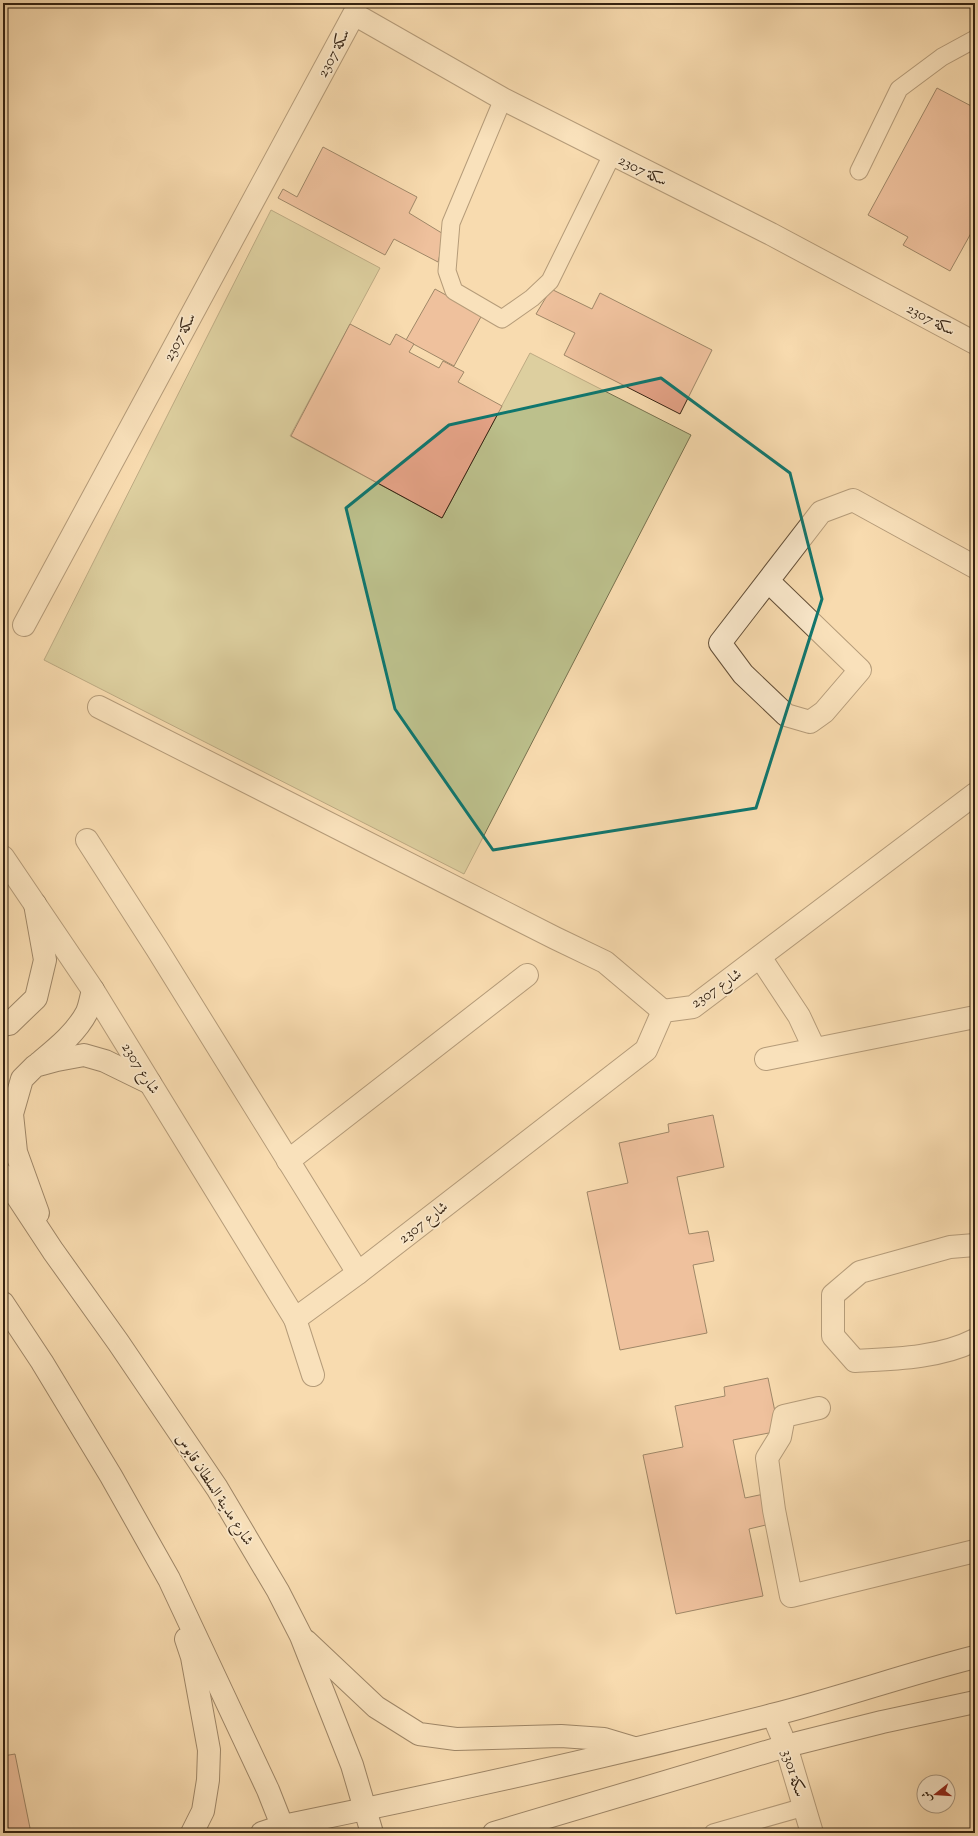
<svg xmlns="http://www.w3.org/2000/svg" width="978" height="1836" viewBox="0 0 978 1836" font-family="'Sorts Mill Goudy',Amiri,serif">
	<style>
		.green { fill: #bcc08c; stroke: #78714e }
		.building { fill: #e5a387; stroke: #342211 }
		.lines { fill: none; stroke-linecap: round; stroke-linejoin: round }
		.lane-casing { stroke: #655038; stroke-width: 19 }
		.street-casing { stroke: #655038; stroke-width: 24 }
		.secondary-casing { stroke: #342211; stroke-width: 24 }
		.lane { stroke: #fae8cb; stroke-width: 17 }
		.street { stroke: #fae8cb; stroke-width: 22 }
		.secondary { stroke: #fae8cb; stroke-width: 22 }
		.marked { fill: none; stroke: #0f766e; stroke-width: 3; stroke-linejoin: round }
		.labels { text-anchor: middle; stroke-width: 3.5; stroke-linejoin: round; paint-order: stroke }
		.street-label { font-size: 15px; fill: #342211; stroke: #fae8cb }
	</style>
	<rect width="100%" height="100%" fill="#f8dbaf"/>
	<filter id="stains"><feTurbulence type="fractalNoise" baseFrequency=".005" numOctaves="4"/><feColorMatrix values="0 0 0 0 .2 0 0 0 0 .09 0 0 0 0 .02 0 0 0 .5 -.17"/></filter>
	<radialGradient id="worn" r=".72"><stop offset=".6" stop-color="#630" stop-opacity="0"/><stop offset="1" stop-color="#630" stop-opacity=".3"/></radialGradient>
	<polygon class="green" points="271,210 380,268 290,436 442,518 530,353 691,435 464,874 44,660"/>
	<g class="building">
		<polygon points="937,88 975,108 975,226 950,271 903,245 908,237 868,215"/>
		<polygon points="323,147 417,197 409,213 445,235 438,262 394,239 385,255 278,198 283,189 297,197"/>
		<polygon points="435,289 482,315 454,366 406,340"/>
		<polygon points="551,289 592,309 600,293 712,350 680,414 564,355 575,333 536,314"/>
		<polygon points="350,324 390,345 396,334 414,344 409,352 439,368 443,361 464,372 458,382 502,406 442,518 291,436"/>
		<polygon points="713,1115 724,1167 677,1177 689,1234 708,1231 714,1261 693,1265 707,1333 620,1350 587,1192 628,1183 619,1143 669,1132 668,1124"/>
		<polygon points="768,1378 779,1431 733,1440 745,1498 764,1494 770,1524 749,1529 763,1596 676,1614 643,1455 683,1447 675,1406 725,1396 724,1387"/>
		<polygon points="15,1754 31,1833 3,1833 3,1756"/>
	</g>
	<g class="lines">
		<defs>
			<g id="lane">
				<polyline points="503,99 451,223 447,271 454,291 502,319 532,298 550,281 612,155"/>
				<polyline points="859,171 899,89 942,57 975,39"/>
				<polyline points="713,1833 804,1807"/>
			</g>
			<g id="street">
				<polyline points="769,582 860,670 824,712 810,722 786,715 743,674 720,643 821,512 853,500 975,567"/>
				<polyline points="24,625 354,14 503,99 771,234 975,343"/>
				<polyline points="99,707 555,938 605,962 663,1011"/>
				<polyline points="87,840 157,949 358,1273"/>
				<polyline points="3,857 93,990 295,1319 313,1375"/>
				<polyline points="760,957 799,1016 814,1048"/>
				<polyline points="766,1059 975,1017"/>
				<polyline points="288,1161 527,975"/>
				<path d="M975,1245L950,1247L860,1272L833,1295V1336L855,1361C894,1359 940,1358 975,1340"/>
				<polyline points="295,1319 358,1273 646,1050 663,1011 693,1007 975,794"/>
				<polyline points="819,1408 784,1416 780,1437 767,1458 774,1510 791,1596 975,1551"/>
				<polyline points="773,1715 786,1746 812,1833"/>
			</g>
			<g id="secondary">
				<polyline points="3,1025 9,1024 36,998 45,960 35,904"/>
				<path d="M39,1063C57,1048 76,1033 87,1012C90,1005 91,997 93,990"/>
				<polyline points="3,1175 53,1251 118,1342 217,1488 278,1591 301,1636 352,1765 372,1833"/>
				<polyline points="38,1213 16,1152 12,1114 22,1079 35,1066 57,1060 84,1055 105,1061 150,1083"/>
				<polyline points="3,1303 42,1362 111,1476 169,1579 268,1790 285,1833"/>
				<polyline points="186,1639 192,1657 209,1750 208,1780 203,1811 192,1833"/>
				<polyline points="306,1641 376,1707 419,1734 456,1739 561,1736 604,1739 634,1748"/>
				<path d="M262,1833L283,1826C446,1793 610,1756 772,1715C840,1698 907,1674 975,1657"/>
				<polyline points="494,1833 786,1746 882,1722 975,1702"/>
			</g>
		</defs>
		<use href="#lane" class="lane-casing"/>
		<use href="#street" class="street-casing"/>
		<use href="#secondary" class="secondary-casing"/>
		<use href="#lane" class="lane"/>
		<use href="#street" class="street"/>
		<use href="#secondary" class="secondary"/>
	</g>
	<path d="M0 0H978V1836H0ZM661,378L790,473L822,599L756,808L493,850L395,709L346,508L449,425Z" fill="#f8dbaf" fill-opacity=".55" fill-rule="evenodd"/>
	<path class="marked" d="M661,378L790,473L822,599L756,808L493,850L395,709L346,508L449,425Z"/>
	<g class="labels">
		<g class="street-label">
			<text transform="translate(333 53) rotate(-62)" y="5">سكة 2307</text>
			<text transform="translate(643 170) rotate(26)" y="5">سكة 2307</text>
			<text transform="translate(931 319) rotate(28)" y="5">سكة 2307</text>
			<text transform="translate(179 337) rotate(-62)" y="5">سكة 2307</text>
			<text transform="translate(716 988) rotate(-34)" y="5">2307 شارع</text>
			<text transform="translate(141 1068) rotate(58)" y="5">2307 شارع</text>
			<text transform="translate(423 1222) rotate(-38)" y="5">2307 شارع</text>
			<text transform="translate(215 1489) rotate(57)" y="5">شارع مدينة السلطان قابوس</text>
			<text transform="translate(794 1773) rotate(73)" y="5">سكة 3301</text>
		</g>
	</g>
	<rect width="978" height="1836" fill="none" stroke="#f8dbaf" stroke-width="16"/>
	<rect x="4" y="4" width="970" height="1828" fill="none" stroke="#342211" stroke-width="2"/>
	<rect x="8" y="8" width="962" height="1820" fill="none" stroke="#342211"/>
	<g transform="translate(936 1794) rotate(253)"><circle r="19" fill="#fae8cb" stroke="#ab9981"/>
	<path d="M0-3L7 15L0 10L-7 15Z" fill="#8f2418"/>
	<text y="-6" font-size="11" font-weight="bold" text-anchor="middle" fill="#342211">ش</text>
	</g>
	<rect width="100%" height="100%" filter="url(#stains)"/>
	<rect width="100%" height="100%" fill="url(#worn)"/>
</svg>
